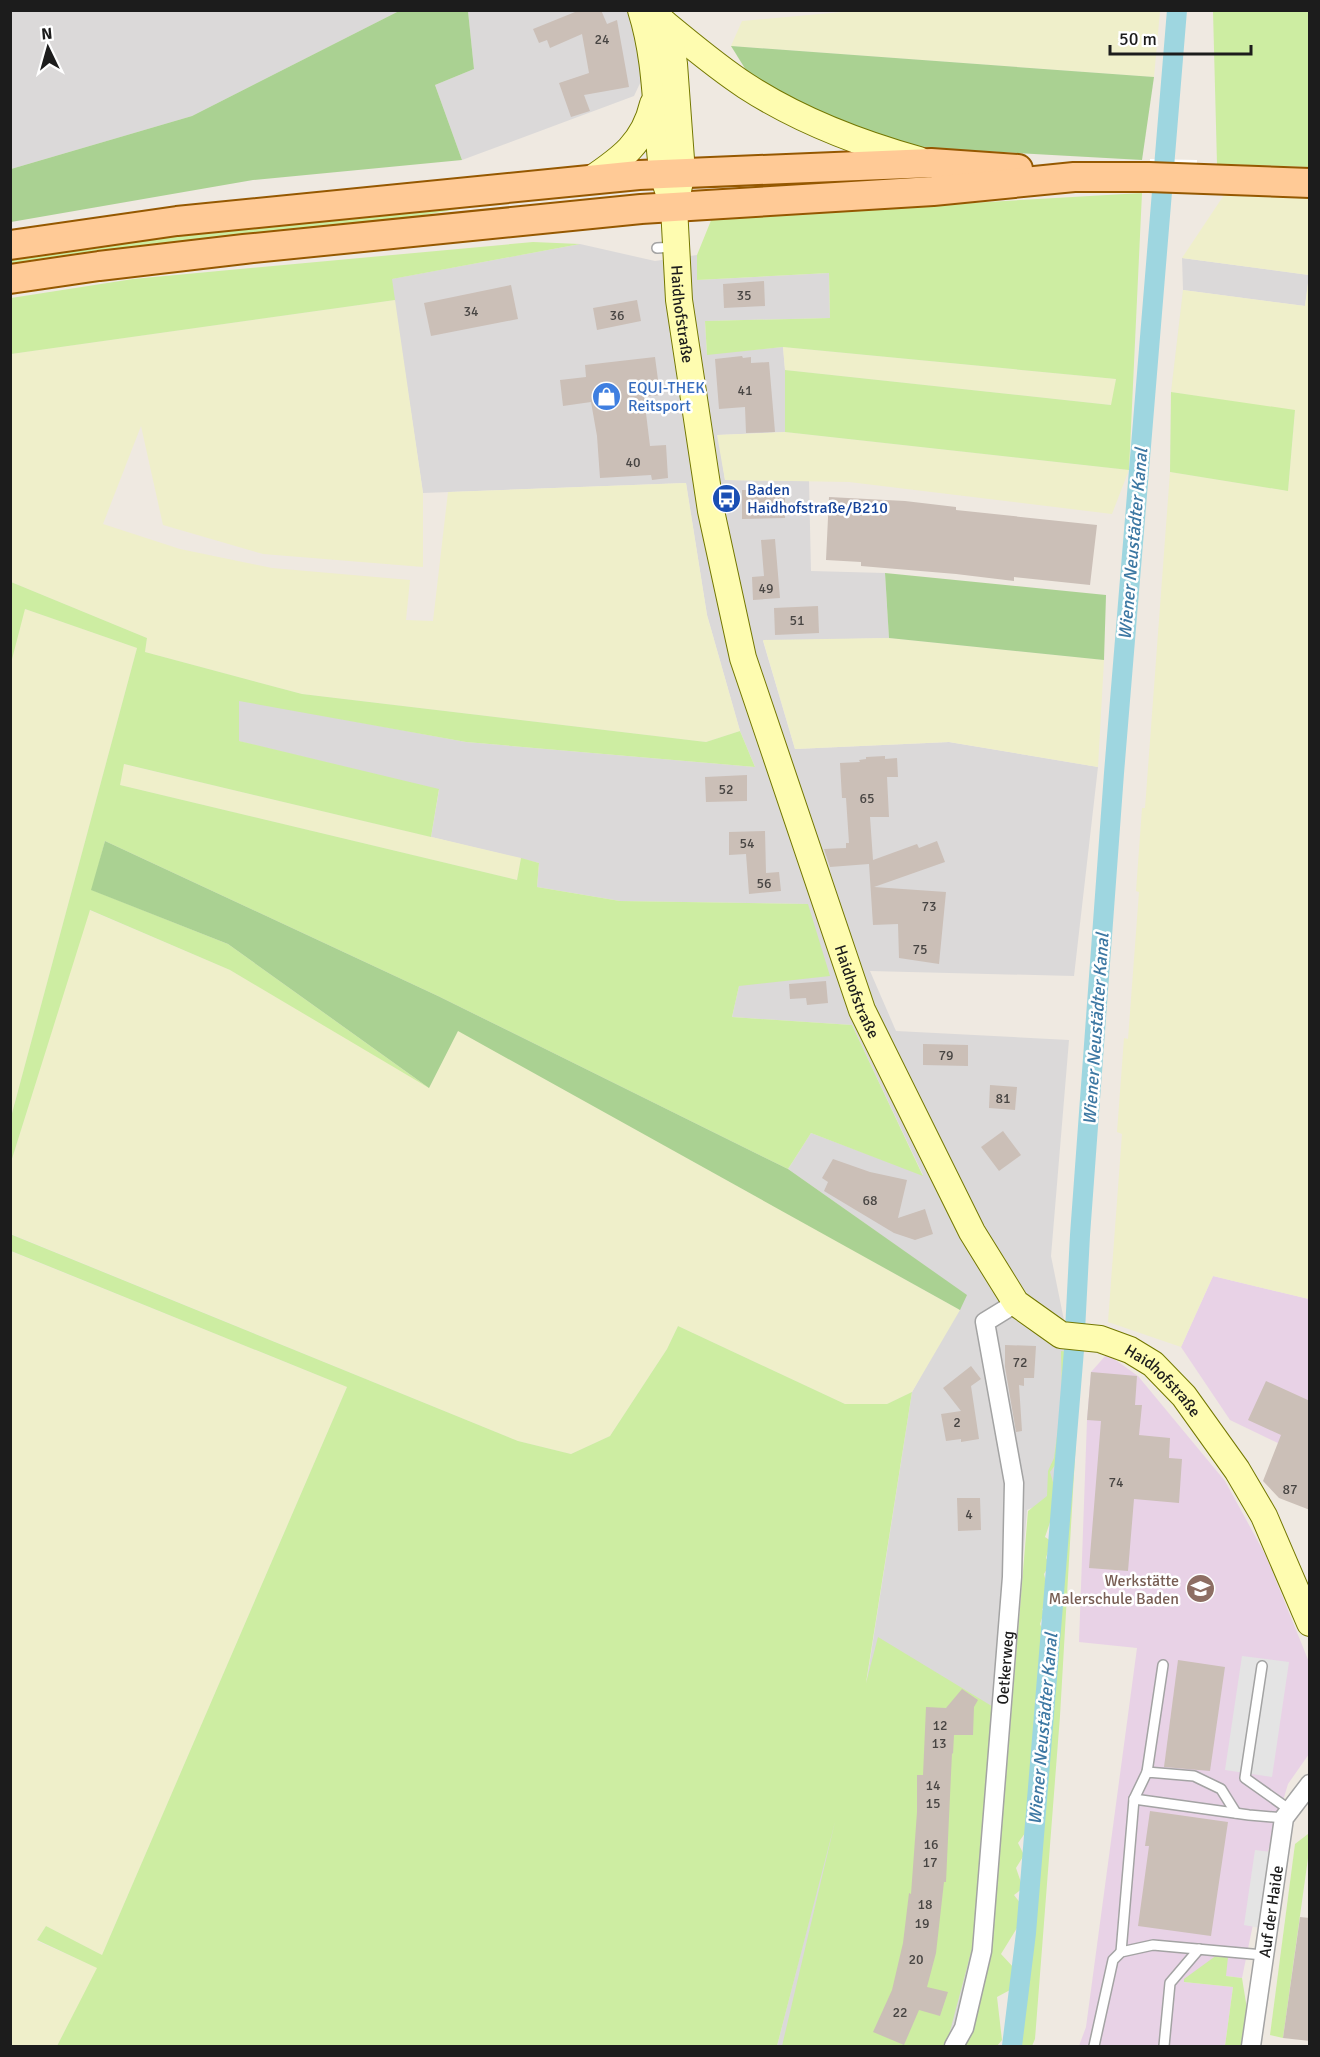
<svg xmlns="http://www.w3.org/2000/svg" width="1320" height="2057" viewBox="0 0 1320 2057" font-family="Signika,sans-serif">
	<style>
		.residential { fill: #dbd9d9 }
		.industrial { fill: #e8d2e6 }
		.farmland { fill: #efefca }
		.grass { fill: #cdeda2 }
		.forest { fill: #aad192 }
		.parking { fill: #e4e4e4 }
		.pier { fill: #fff }
		.lines { fill: none; stroke-linecap: round; stroke-linejoin: round }
		.canal { stroke: #9ed6e0; stroke-width: 20 }
		.building { fill: #cbbfb7 }
		.lane-casing { stroke: #a3a3a3; stroke-width: 12 }
		.street-casing { stroke: #a3a3a3; stroke-width: 21 }
		.secondary-casing { stroke: #737700; stroke-width: 28 }
		.primary-casing { stroke: #955800; stroke-width: 32 }
		.lane { stroke: #fff; stroke-width: 9 }
		.street { stroke: #fff; stroke-width: 18 }
		.secondary { stroke: #fefcb0; stroke-width: 26 }
		.primary { stroke: #ffca96; stroke-width: 28 }
		.labels { text-anchor: middle; stroke-width: 5; stroke-linejoin: round; paint-order: stroke }
		.number-label { font-size: 14px; fill: #484543 }
		.street-label { font-size: 16px; fill: #1c1c1c; stroke: #fff }
		.shop-label { font-size: 16px; fill: #366cbe; stroke: #fff; text-anchor: start }
		.transit-label { font-size: 16px; fill: #164399; stroke: #fff; text-anchor: start }
		.education-label { font-size: 16px; fill: #785e54; stroke: #fff; text-anchor: end }
		.water-label { font-size: 18px; font-style: italic; fill: #3d78a3; stroke: #fff }
	</style>
	<rect width="100%" height="100%" fill="#efe9e1"/>
	<g class="residential">
		<polygon points="11,11 399,11 192,116 11,169"/>
		<polygon points="468,11 674,11 634,96 462,160 435,85 474,69"/>
		<polygon points="580,244 655,261 697,255 697,280 829,273 830,318 705,321 707,354 783,347 785,370 785,432 718,435 725,480 809,481 811,571 885,573 889,638 763,641 795,749 949,742 1098,767 1074,976 870,971 896,1031 1069,1040 1051,1256 1069,1345 1054,1499 1027,1510 991,1947 964,2046 777,2046 861,1717 912,1392 966,1295 788,1169 811,1133 923,1175 852,1025 732,1017 739,986 808,904 620,901 537,887 539,863 431,837 439,790 238,741 239,700 466,742 755,767 740,731 707,615 686,483 423,493 391,279"/>
		<polygon points="1182,258 1309,275 1305,306 1183,290"/>
	</g>
	<g class="industrial">
		<polygon points="1213,1276 1309,1299 1309,1458 1230,1420 1181,1347"/>
		<polygon points="1107,1354 1138,1376 1225,1481 1266,1556 1309,1662 1309,1754 1288,1784 1268,1851 1242,1978 1226,1976 1184,1982 1233,1987 1225,2046 1079,2046 1086,2027 1137,1648 1079,1642 1087,1420 1091,1372"/>
	</g>
	<g class="farmland">
		<polygon points="853,11 1160,11 1154,77 731,46 742,21"/>
		<polygon points="1224,195 1309,198 1309,275 1182,258"/>
		<polygon points="1309,276 1309,1299 1213,1276 1181,1347 1108,1322 1122,1134 1117,1132 1124,1038 1128,1039 1139,892 1136,891 1142,808 1145,808 1170,472 1288,491 1295,411 1171,392 1183,290 1305,306"/>
		<polygon points="395,300 423,493 423,567 263,554 163,525 141,426 103,524 180,549 272,568 410,580 406,620 433,621 448,492 686,483 707,615 740,731 706,742 302,694 145,652 147,638 11,582 10,354"/>
		<polygon points="783,347 1116,379 1112,405 785,370"/>
		<polygon points="785,432 1129,470 1112,514 849,482 725,480 717,435"/>
		<polygon points="11,589 25,609 137,648 11,1117"/>
		<polygon points="889,638 1104,660 1098,767 949,742 795,749 763,640"/>
		<polygon points="123,764 521,858 517,880 120,785"/>
		<polygon points="89,910 230,970 429,1087 458,1030 960,1310 912,1392 887,1404 845,1404 678,1326 667,1349 610,1436 571,1454 518,1441 11,1234 11,1162"/>
		<polygon points="10,1251 347,1387 102,1955 46,1926 37,1941 98,1968 57,2046 11,2046"/>
	</g>
	<g class="grass">
		<polygon points="1213,11 1309,11 1309,167 1217,164"/>
		<polygon points="900,175 932,179 711,194 711,190"/>
		<polygon points="1142,193 1129,470 785,432 785,370 1111,405 1116,379 783,347 707,355 705,321 830,318 829,273 697,280 697,255 712,218"/>
		<polygon points="457,204 458,209 368,225 11,266 10,254 102,242"/>
		<polygon points="533,242 580,244 392,279 395,300 11,354 11,298 133,279"/>
		<polygon points="1171,392 1295,410 1288,491 1170,472"/>
		<polygon points="11,582 147,638 145,652 302,694 706,742 740,731 755,767 466,742 239,701 239,741 439,789 431,837 124,764 120,785 517,880 521,858 539,863 537,887 620,901 808,904 830,976 739,986 732,1017 852,1025 923,1176 811,1133 788,1169 438,996 105,841 92,890 228,944 429,1088 230,970 90,910 11,1162 11,1117 137,648 25,609 11,663"/>
		<polygon points="10,1234 518,1441 571,1454 610,1436 667,1349 678,1326 845,1404 887,1404 912,1392 866,1683 878,1637 995,1708 977,1930 946,2046 782,2046 835,1822 777,2046 57,2046 97,1968 37,1940 46,1926 102,1955 347,1387 11,1251"/>
		<polygon points="1061,1351 1081,1353 1060,1716 1035,2039 1032,2046 1018,2046 1032,1914 1034,1910 1032,1879 1038,1869 1036,1853 1040,1782 1047,1729 1053,1636 1061,1602 1057,1593 1073,1359 1069,1360 1061,1457 1050,1472 1058,1499 1045,1537 1051,1541 1046,1558 1050,1564 1044,1574 1048,1590 1046,1607 1042,1609 1044,1612 1040,1624 1045,1636 1034,1796 1028,1829 1018,1843 1024,1855 1016,1868 1023,1888 1014,1895 1024,1908 1017,1928 1001,1954 1014,1968 1010,1990 997,1997 1002,2040 997,2046 963,2046 972,2023 992,1946 1028,1511 1047,1496 1048,1471 1054,1458 1062,1398"/>
		<polygon points="1308,1834 1309,1851 1283,2038 1270,2035 1295,1844"/>
		<polygon points="1217,1955 1228,1957 1226,1976 1242,1978 1247,2009 1241,2046 1225,2046 1233,1987 1184,1982 1184,1979"/>
	</g>
	<g class="forest">
		<polygon points="399,11 468,11 474,69 435,85 462,160 253,180 11,222 11,169 192,116"/>
		<polygon points="731,46 1154,77 1142,160 926,148 869,136 754,83"/>
		<polygon points="885,573 1106,595 1104,660 889,638"/>
		<polygon points="105,841 438,996 788,1169 967,1295 960,1310 458,1031 429,1088 228,944 91,890"/>
	</g>
	<g class="parking">
		<polygon points="1242,1656 1289,1662 1272,1777 1225,1770"/>
		<polygon points="1255,1850 1271,1852 1260,1928 1244,1925"/>
	</g>
	<polygon class="pier" points="1150,159 1197,160 1195,194 1147,193"/>
	<g class="lines">
		<polyline class="canal" points="1012,2046 1026,1933 1074,1350 1080,1235 1114,773 1177,10"/>
	</g>
	<g class="building">
		<polygon points="580,10 601,10 607,24 617,20 629,87 584,95 590,111 571,117 559,83 589,73 582,34 550,48 547,40 539,43 533,29"/>
		<polygon points="764,281 765,306 724,308 723,284"/>
		<polygon points="511,285 518,319 431,336 424,303"/>
		<polygon points="637,300 641,321 597,330 593,308"/>
		<polygon points="742,356 743,358 751,357 751,363 769,362 775,432 746,433 745,407 719,409 715,359"/>
		<polygon points="655,357 660,395 644,397 650,446 666,445 668,478 652,480 651,475 600,478 597,436 591,402 563,406 560,380 586,377 585,365"/>
		<polygon points="742,490 785,490 785,518 742,519"/>
		<polygon points="829,497 905,501 956,507 956,510 1097,525 1090,585 1014,577 1014,581 956,574 861,566 861,562 826,560"/>
		<polygon points="775,539 780,598 753,600 752,577 764,576 761,540"/>
		<polygon points="818,606 819,633 775,635 774,608"/>
		<polygon points="885,756 885,759 897,758 898,777 887,777 889,817 870,817 873,860 917,844 919,848 937,841 945,862 874,887 946,892 939,964 899,958 898,924 873,925 869,864 830,867 824,849 846,848 846,843 849,843 846,798 842,798 840,763 860,762 859,760 866,759 866,757"/>
		<polygon points="747,775 747,801 706,802 705,777"/>
		<polygon points="765,831 766,873 779,872 781,891 749,894 746,854 729,855 729,832"/>
		<polygon points="826,981 828,1003 807,1005 806,998 790,999 789,984"/>
		<polygon points="923,1044 968,1045 968,1066 923,1065"/>
		<polygon points="990,1085 1017,1087 1015,1110 989,1108"/>
		<polygon points="1003,1131 1021,1155 999,1171 981,1147"/>
		<polygon points="833,1159 870,1172 907,1180 898,1218 925,1209 933,1234 915,1240 894,1233 824,1191 828,1182 822,1178"/>
		<polygon points="1005,1345 1036,1346 1034,1378 1024,1378 1024,1386 1019,1385 1022,1431 1016,1432 1005,1367"/>
		<polygon points="971,1366 981,1379 971,1386 979,1439 961,1442 961,1439 946,1441 941,1414 961,1411 943,1388"/>
		<polygon points="1091,1372 1137,1376 1135,1405 1142,1405 1139,1435 1170,1438 1169,1458 1182,1459 1179,1503 1134,1499 1128,1571 1089,1568 1101,1421 1087,1420"/>
		<polygon points="1266,1381 1310,1401 1310,1510 1279,1498 1263,1481 1281,1435 1248,1420"/>
		<polygon points="957,1498 980,1498 981,1530 958,1531"/>
		<polygon points="1178,1660 1225,1667 1210,1771 1164,1767"/>
		<polygon points="962,1689 978,1700 974,1707 973,1735 954,1735 953,1754 952,1753 946,1882 944,1882 936,1953 927,1987 948,1992 940,2016 919,2010 904,2045 873,2032 892,1990 903,1943 909,1893 911,1894 917,1812 917,1775 923,1775 926,1707 946,1708"/>
		<polygon points="1150,1811 1228,1822 1211,1936 1138,1926 1149,1846 1145,1846"/>
		<polygon points="1300,1917 1310,1918 1310,2041 1283,2038"/>
	</g>
	<g class="lines">
		<defs>
			<g id="lane">
				<polyline points="657,248 675,247"/>
				<polyline points="1262,1666 1245,1778 1290,1810"/>
				<polyline points="1147,1772 1163,1665"/>
				<polyline points="1134,1799 1147,1772 1194,1776 1221,1789 1236,1813"/>
				<polyline points="1121,1952 1134,1799 1249,1815 1284,1818"/>
				<polyline points="1094,2046 1113,1960 1121,1952 1153,1945 1263,1955"/>
				<polyline points="1164,2046 1170,1983 1199,1949"/>
			</g>
			<g id="street">
				<path id="s1" d="M954,2046L964,2028L982,1951L1012,1577L1014,1483L985,1322L1016,1303"/>
				<path id="s2" d="M1251,2046L1284,1818L1310,1784"/>
			</g>
			<g id="secondary">
				<path d="M641,10C653,48 655,85 658,125C660,148 660,170 669,193"/>
				<path d="M648,10C681,36 712,64 746,86C800,121 858,143 919,160"/>
				<path id="s3" d="M664,23L671,44L674,64L682,173L674,207L679,300L711,511L743,658L862,1010L972,1232L1016,1303L1061,1335L1100,1339L1130,1350L1153,1364L1184,1396L1237,1470L1264,1516L1310,1623"/>
				<path d="M590,180C621,159 644,143 653,104"/>
			</g>
			<g id="primary">
				<polyline points="10,245 177,221 639,175 931,163 1018,169"/>
				<polyline points="10,279 99,266 244,249 641,209 933,191 1074,177 1149,177 1310,183"/>
			</g>
		</defs>
		<use href="#lane" class="lane-casing"/>
		<use href="#street" class="street-casing"/>
		<use href="#secondary" class="secondary-casing"/>
		<use href="#primary" class="primary-casing"/>
		<use href="#lane" class="lane"/>
		<use href="#street" class="street"/>
		<use href="#secondary" class="secondary"/>
		<use href="#primary" class="primary"/>
	</g>
	<defs>
		<symbol id="shop-disc" viewBox="-11 -11 22 22"><circle r="9.5" fill="#3f7fe0" stroke="#fff"/><path d="M-5-2.5h2.3a2.7 3.5 0 0 1 5.4 0H5L5.5 6h-11ZM-1.5-2.5h3a1.5 2.3 0 0 0-3 0Z" fill="#fff"/></symbol>
		<symbol id="bus-disc" viewBox="-11 -11 22 22"><circle r="9.5" fill="#1a4fb4" stroke="#fff"/><path d="M-5-6H5V4H4V6H2V4H-2V6H-4V4H-5ZM-3.5-4V0h7V-4ZM-3.5 1.2v1.5H-2V1.2ZM2 1.2v1.5H3.5V1.2Z" fill="#fff"/></symbol>
		<symbol id="school-disc" viewBox="-11 -11 22 22"><circle r="9.5" fill="#8d6e63" stroke="#fff"/><path d="M0-5L7-2L0 1L-7-2ZM-4 1L0 2.5L4 1V4Q0 6-4 4Z" fill="#fff"/></symbol>
	</defs>
	<g fill-rule="evenodd">
		<use href="#shop-disc" x="590" y="380" width="33" height="33"/>
		<use href="#bus-disc" x="710" y="482" width="33" height="33"/>
		<use href="#school-disc" x="1184" y="1572" width="33" height="33"/>
	</g>
	<g class="labels">
		<g class="number-label">
			<text x="602" y="44">24</text>
			<text x="744" y="300">35</text>
			<text x="471" y="316">34</text>
			<text x="617" y="320">36</text>
			<text x="745" y="395">41</text>
			<text x="633" y="467">40</text>
			<text x="766" y="593">49</text>
			<text x="797" y="625">51</text>
			<text x="726" y="794">52</text>
			<text x="867" y="803">65</text>
			<text x="747" y="848">54</text>
			<text x="764" y="888">56</text>
			<text x="929" y="911">73</text>
			<text x="920" y="954">75</text>
			<text x="946" y="1060">79</text>
			<text x="1003" y="1103">81</text>
			<text x="870" y="1205">68</text>
			<text x="1020" y="1367">72</text>
			<text x="957" y="1427">2</text>
			<text x="1116" y="1487">74</text>
			<text x="1290" y="1494">87</text>
			<text x="969" y="1519">4</text>
			<text x="940" y="1730">12</text>
			<text x="939" y="1748">13</text>
			<text x="933" y="1790">14</text>
			<text x="933" y="1808">15</text>
			<text x="931" y="1849">16</text>
			<text x="930" y="1867">17</text>
			<text x="925" y="1909">18</text>
			<text x="922" y="1928">19</text>
			<text x="916" y="1964">20</text>
			<text x="900" y="2017">22</text>
		</g>
		<g class="street-label">
			<text dy="6" stroke="none"><textPath href="#s3" startOffset="294">Haidhofstraße</textPath></text>
			<text dy="6" stroke="none"><textPath href="#s3" startOffset="996">Haidhofstraße</textPath></text>
			<text dy="6" stroke="none"><textPath href="#s3" startOffset="1518">Haidhofstraße</textPath></text>
			<text dy="6" stroke="none"><textPath href="#s1" startOffset="384">Oetkerweg</textPath></text>
			<text dy="6" stroke="none"><textPath href="#s2" startOffset="136">Auf der Haide</textPath></text>
		</g>
		<g class="shop-label">
			<text x="628" y="393">EQUI-THEK<tspan x="628" dy="18">Reitsport</tspan></text>
		</g>
		<g class="transit-label">
			<text x="747" y="495">Baden<tspan x="747" dy="18">Haidhofstraße/B210</tspan></text>
		</g>
		<g class="education-label">
			<text x="1179" y="1586">Werkstätte<tspan x="1179" dy="18">Malerschule Baden</tspan></text>
		</g>
		<g class="water-label">
			<text transform="translate(1133 544) rotate(-85)" y="6">Wiener Neustädter Kanal</text>
			<text transform="translate(1096 1029) rotate(-86)" y="6">Wiener Neustädter Kanal</text>
			<text transform="translate(1043 1729) rotate(-85)" y="6">Wiener Neustädter Kanal</text>
		</g>
	</g>
	<rect width="1320" height="2057" fill="none" stroke="#1c1c1c" stroke-width="24"/>
	<g transform="translate(48 48) rotate(355)" stroke="#ffffff" stroke-width="4.5" paint-order="stroke">
	<path d="M0-4.5L10 22L0 15L-10 22Z" fill="#1c1c1c"/>
	<text y="-9" font-size="16" font-weight="bold" text-anchor="middle" fill="#1c1c1c">N</text>
	</g>
	<path d="M1110 45v9h141v-9" fill="none" stroke="#1c1c1c" stroke-width="3"/>
	<text x="1119" y="45" font-size="18" fill="#1c1c1c" stroke="#ffffff" stroke-width="4.5" paint-order="stroke">50 m</text>
</svg>
